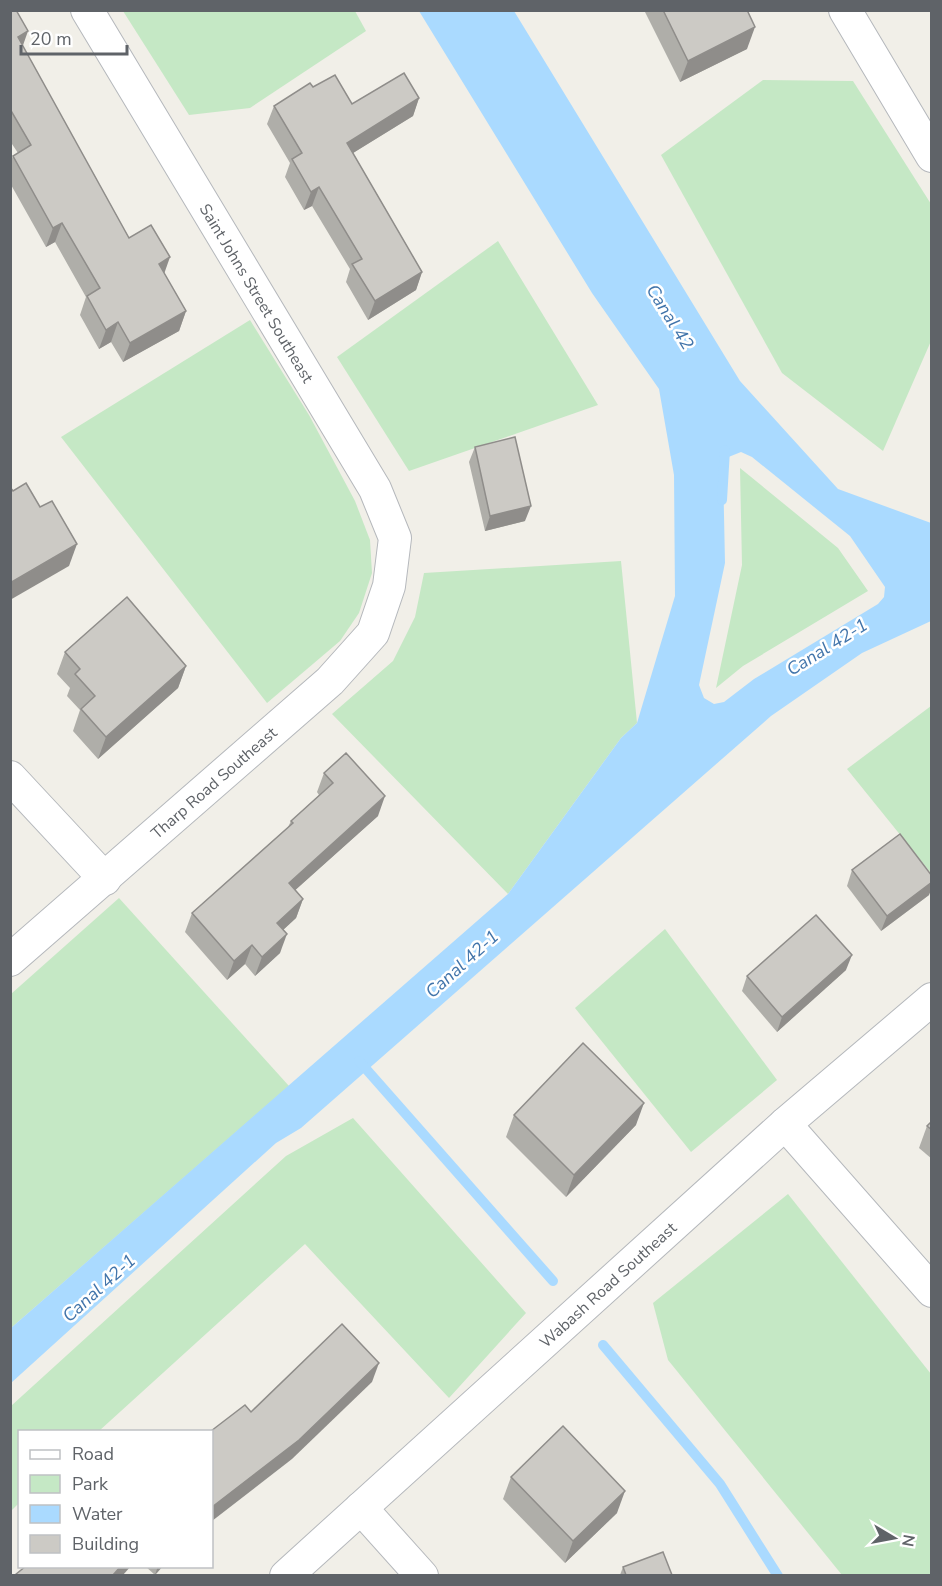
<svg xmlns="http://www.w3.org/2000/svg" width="942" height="1586" viewBox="0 0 942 1586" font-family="'Nunito Sans',sans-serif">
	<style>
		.green { fill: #c5e8c5 }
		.water { fill: #aadaff; fill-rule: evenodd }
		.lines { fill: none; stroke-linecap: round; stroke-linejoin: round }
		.stream { stroke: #aadaff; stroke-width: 10 }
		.minor-casing { stroke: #b5b8bc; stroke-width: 34 }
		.minor { stroke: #fff; stroke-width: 32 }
		.wall { fill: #afaea9 }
		.shaded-wall { fill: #8f8d8a }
		.building { fill: #cccac5; stroke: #8f8d8a; stroke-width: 1.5 }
		.labels { text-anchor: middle; stroke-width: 5; stroke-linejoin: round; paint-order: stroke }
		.street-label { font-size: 16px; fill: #5f6368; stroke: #fff }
		.water-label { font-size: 18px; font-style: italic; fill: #4174aa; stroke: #fff }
	</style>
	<rect width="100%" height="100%" fill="#f1efe8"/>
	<g class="green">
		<polygon points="123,11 355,11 366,31 250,108 189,115"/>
		<polygon points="763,80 853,81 931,204 931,341 883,451 782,373 661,155"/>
		<polygon points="498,241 598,405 409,471 337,357"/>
		<polygon points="250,320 309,415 355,501 370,540 372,573 359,613 340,641 267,703 61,437"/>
		<polygon points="740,468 838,548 868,591 743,666 716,688 742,565"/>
		<polygon points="621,561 637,723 621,738 508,894 332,714 393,661 415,617 424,573"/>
		<polygon points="931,706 931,873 847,769"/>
		<polygon points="119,898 289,1086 11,1328 11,994"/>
		<polygon points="665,929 777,1080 691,1152 575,1008"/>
		<polygon points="353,1118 526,1313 449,1398 305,1244 99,1431 20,1432 19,1503 11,1511 11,1406 286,1156"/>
		<polygon points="788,1194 931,1374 931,1575 842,1575 668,1360 653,1303"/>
	</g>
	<path class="water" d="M419,11H514L740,381L838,489L931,523V621L862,653L771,716L301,1128L276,1143L11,1383V1328L508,894L621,738L637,723L675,596L674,475L659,389L592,293ZM741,452L752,457L850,536L885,587L884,597L878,604L754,679L724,702L714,704L704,698L699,685L725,563L723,467L726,458Z"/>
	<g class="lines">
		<g class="stream">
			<polyline points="722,500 725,450"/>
			<polyline points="359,1061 553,1281"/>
			<polyline points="603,1345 720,1484 778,1576"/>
		</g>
		<defs>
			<g id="minor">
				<polyline points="845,10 932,156"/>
				<polyline points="10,777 105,879"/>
				<path id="s1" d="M10,960L330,681L373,633L389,586L395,538L375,489L87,10"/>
				<polyline points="785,1124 932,1291"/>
				<polyline points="361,1508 422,1576"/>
				<path id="s2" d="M286,1576L785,1124L932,999"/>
			</g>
		</defs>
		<use href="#minor" class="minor-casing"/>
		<use href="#minor" class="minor"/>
	</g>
	<g class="wall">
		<polygon points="10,10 23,47 129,238 164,273 186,311 179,331 123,362 111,342 99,349 80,315 86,297 55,242 46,247 10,183 10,162 13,156 18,153 10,141"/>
		<polygon points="644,10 747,10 747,49 680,82"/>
		<polygon points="313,87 352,104 419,98 413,116 353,153 422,272 416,290 368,320 346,282 350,269 312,206 304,210 285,177 290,163 267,124 274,106"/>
		<polygon points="475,447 525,521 485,531 469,462"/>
		<polygon points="65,652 186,666 178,688 98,759 73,731 80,710 67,696 70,688 57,674"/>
		<polygon points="324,773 378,816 295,890 303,899 296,918 283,930 280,953 255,976 245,964 227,980 185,932 192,913 288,827 291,821 319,795 317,792"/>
		<polygon points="852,870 929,895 881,931 847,886"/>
		<polygon points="846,970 777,1032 742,991 747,976"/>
		<polygon points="514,1115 636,1125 566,1197 506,1137"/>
		<polygon points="932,1121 932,1159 919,1148 927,1126"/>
		<polygon points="511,1477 617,1513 565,1563 503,1499"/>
		<polygon points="145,1566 163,1566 155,1575"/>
		<polygon points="623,1567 672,1575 620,1575"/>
	</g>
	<g class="shaded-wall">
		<polygon points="755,27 747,49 680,82 688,61"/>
		<polygon points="28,31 21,51 18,37"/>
		<polygon points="419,98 413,116 340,161 347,143"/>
		<polygon points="319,187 312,206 304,210 311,192"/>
		<polygon points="62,223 55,242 46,247 53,228"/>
		<polygon points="170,257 163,277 159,264"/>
		<polygon points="422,272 416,290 368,320 375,301"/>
		<polygon points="186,311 179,331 123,362 130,343"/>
		<polygon points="118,322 111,342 99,349 106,330"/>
		<polygon points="531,506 525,521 485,531 490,516"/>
		<polygon points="77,544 69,566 10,600 10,583"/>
		<polygon points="186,666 178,688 98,759 106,737"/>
		<polygon points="385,796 378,816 282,902 289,883"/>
		<polygon points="932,882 932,888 929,895 881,931 887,916"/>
		<polygon points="303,899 296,918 270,942 277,923"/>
		<polygon points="287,934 280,953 255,976 262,957"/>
		<polygon points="252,945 245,964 227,980 234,961"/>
		<polygon points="852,955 846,970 777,1032 782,1017"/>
		<polygon points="644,1103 636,1125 566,1197 574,1175"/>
		<polygon points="379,1363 372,1382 292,1459 212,1521 212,1507"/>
		<polygon points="625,1491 617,1513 565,1563 573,1541"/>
		<polygon points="121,1566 131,1566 123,1575 113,1575"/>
		<polygon points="158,1566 163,1566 155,1575"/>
	</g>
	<g class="building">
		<polygon points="10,10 16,10 28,31 18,37 129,238 151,225 170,257 159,264 186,311 130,343 118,322 106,330 87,296 100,288 62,223 53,228 13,156 31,145 10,109"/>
		<polygon points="663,10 747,10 755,27 688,61"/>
		<polygon points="404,73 419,98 347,143 422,272 375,301 352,264 362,259 319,187 311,192 292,159 302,153 274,106 310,83 313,87 335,75 352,104"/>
		<polygon points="515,437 531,506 490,516 475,447"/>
		<polygon points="26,483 40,507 52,501 77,544 10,583 10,487 13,491"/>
		<polygon points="127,597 186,666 106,737 81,709 95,696 75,674 80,669 65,652"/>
		<polygon points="346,753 385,796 289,883 303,899 277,923 287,934 262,957 252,945 234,961 192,913 293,823 291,821 333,783 324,773"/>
		<polygon points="900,834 932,876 932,882 887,916 852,870"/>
		<polygon points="816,915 852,955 782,1017 747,976"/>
		<polygon points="583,1043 644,1103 574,1175 514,1115"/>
		<polygon points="932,1121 932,1130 927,1126"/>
		<polygon points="342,1324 379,1363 299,1440 212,1507 211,1431 245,1405 251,1412"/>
		<polygon points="563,1426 625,1491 573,1541 511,1477"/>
		<polygon points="663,1552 672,1575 626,1575 623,1567"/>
		<polygon points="26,1566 121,1566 113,1575 15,1575"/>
	</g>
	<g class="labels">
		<g class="street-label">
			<text transform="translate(257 293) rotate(59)" y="6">Saint Johns Street Southeast</text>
			<text dy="6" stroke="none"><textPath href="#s1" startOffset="270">Tharp Road Southeast</textPath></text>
			<text dy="6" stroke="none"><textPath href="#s2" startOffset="434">Wabash Road Southeast</textPath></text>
		</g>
		<g class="water-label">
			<text transform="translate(670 317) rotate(58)" y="6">Canal 42</text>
			<text transform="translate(827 647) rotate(-32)" y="6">Canal 42-1</text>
			<text transform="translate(462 964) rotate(-42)" y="6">Canal 42-1</text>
			<text transform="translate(99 1288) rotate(-42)" y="6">Canal 42-1</text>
		</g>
	</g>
	<rect width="942" height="1586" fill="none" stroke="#5f6368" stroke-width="24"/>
	<rect x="18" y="1430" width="195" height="138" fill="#ffffff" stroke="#bfc1c3" stroke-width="1.5"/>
	<rect x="30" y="1450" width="30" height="9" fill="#ffffff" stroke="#bfc1c3" stroke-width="1.5"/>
	<text x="72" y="1460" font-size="18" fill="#5f6368">Road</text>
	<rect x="30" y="1475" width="30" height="18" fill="#c5e8c5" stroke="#bfc1c3" stroke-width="1.5"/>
	<text x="72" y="1490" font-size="18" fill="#5f6368">Park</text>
	<rect x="30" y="1505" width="30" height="18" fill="#aadaff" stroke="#bfc1c3" stroke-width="1.5"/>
	<text x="72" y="1520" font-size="18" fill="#5f6368">Water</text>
	<rect x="30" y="1535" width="30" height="18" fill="#cccac5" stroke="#bfc1c3" stroke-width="1.5"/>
	<text x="72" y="1550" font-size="18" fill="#5f6368">Building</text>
	<g transform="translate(894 1538) rotate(100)" stroke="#ffffff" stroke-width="4.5" paint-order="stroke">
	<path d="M0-4.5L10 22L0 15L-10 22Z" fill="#5f6368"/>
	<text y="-9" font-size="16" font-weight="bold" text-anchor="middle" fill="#5f6368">N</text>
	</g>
	<path d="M21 45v9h106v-9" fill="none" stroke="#5f6368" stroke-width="3"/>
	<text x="30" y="45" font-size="18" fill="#5f6368" stroke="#ffffff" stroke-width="4.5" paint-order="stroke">20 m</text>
</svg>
